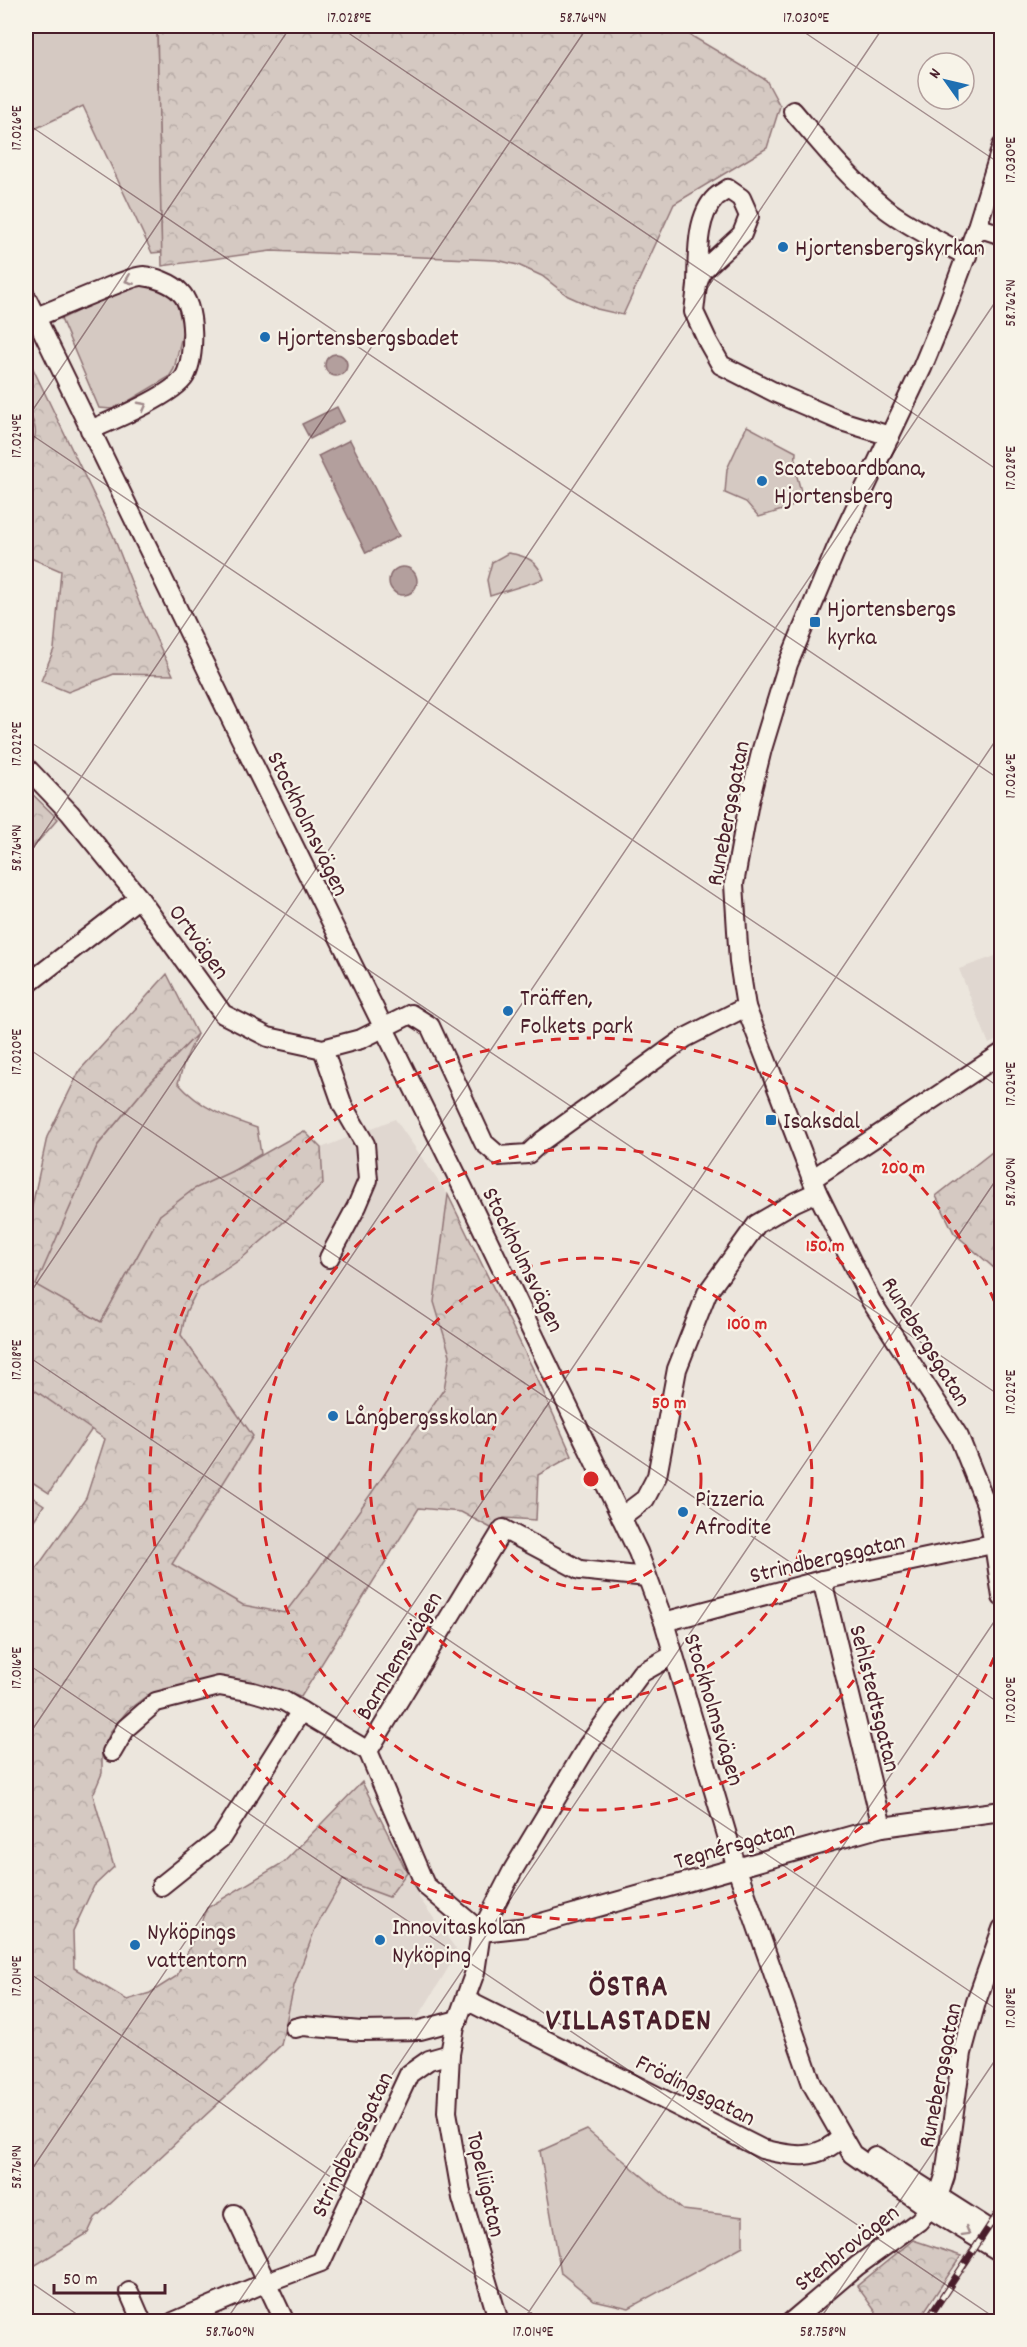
<svg xmlns="http://www.w3.org/2000/svg" width="1027" height="2347" viewBox="0 0 1027 2347" font-family="Dekko,sans-serif">
	<style>
		.built { fill: #e0d7d0 }
		.green { fill: #d5c9c2; stroke: #907476; stroke-width: 1.5 }
		.forest { fill: url(#forest-crowns); stroke: #907476; stroke-width: 1.5 }
		.water { fill: #b39f9d; stroke: #896c6f; stroke-width: 1.5 }
		.lines { fill: none; stroke-linecap: round; stroke-linejoin: round }
		.minor-casing { stroke: #4a1f2b; stroke-width: 22 }
		.minor { stroke: #f7f3e8; stroke-width: 18 }
		.rail-casing { stroke: #4a1f2b; stroke-width: 7 }
		.rail { stroke: #f7f3e8; stroke-width: 4.5; stroke-dasharray: 14; stroke-linecap: butt }
		.oneway { stroke: #a0898a }
		.ticks { fill: none; stroke: #4a1f2b; stroke-width: 1.5; stroke-opacity: 0.45 }
		.ring { fill: none; stroke: #d62828; stroke-width: 3; stroke-dasharray: 10 8 }
		.poi-dot { fill: #1f6fb2; stroke: #f7f3e8; stroke-width: 2 }
		.labels { text-anchor: middle; stroke-width: 4.5; stroke-linejoin: round; paint-order: stroke }
		.poi-label { font-size: 24px; fill: #4a1f2b; stroke: #f7f3e8; text-anchor: start }
		.street-label { font-size: 24px; fill: #4a1f2b; stroke: #f7f3e8 }
		.district-label { font-size: 30px; font-weight: bold; letter-spacing: 1.5px; fill: #4a1f2b; stroke: #f7f3e8 }
		.centre { fill: #d62828; stroke: #f7f3e8; stroke-width: 3 }
		.ring-label { font-size: 18px; text-anchor: middle; font-weight: bold; fill: #d62828; stroke: #f7f3e8; stroke-width: 4.5; stroke-linejoin: round; paint-order: stroke }
		.neatline { fill: none; stroke: #4a1f2b; stroke-width: 2 }
		.ticks-label { font-size: 15px; text-anchor: middle; fill: #4a1f2b }
	</style>
	<defs>
		<pattern id="forest-crowns" width="20" height="18" patternUnits="userSpaceOnUse" patternTransform="scale(1.5)"><rect width="20" height="18" fill="#d5c9c2"/><path d="M2 6a3 3 0 1 1 6 0M12 15a3 3 0 1 1 6 0" fill="none" stroke="#b8aca7"/></pattern>
	</defs>
	<rect width="100%" height="100%" fill="#ece6dd"/>
	<filter id="ink" filterUnits="userSpaceOnUse"><feTurbulence type="fractalNoise" baseFrequency=".0167" numOctaves="2"/><feDisplacementMap in="SourceGraphic" scale="12" xChannelSelector="R" yChannelSelector="G"/><feConvolveMatrix kernelMatrix="1 2 1 2 8 2 1 2 1" color-interpolation-filters="sRGB"/></filter>
	<g filter="url(#ink)">
		<g class="built">
			<polygon points="1001,954 1001,1038 989,1044 959,969"/>
			<polygon points="395,1119 448,1195 434,1302 450,1355 444,1389 317,1571 286,1613 243,1605 172,1564 253,1436 181,1335 186,1312 199,1287 241,1259 285,1221 322,1184 321,1148"/>
			<polygon points="407,1872 420,1899 458,1952 417,2019 287,2021 294,1986 315,1929 344,1880 389,1897"/>
		</g>
		<g class="green">
			<polygon points="26,26 157,26 162,252 152,253 83,106 26,133"/>
			<polygon points="151,275 178,298 184,327 174,369 169,377 127,402 112,409 99,408 61,319"/>
			<polygon points="747,426 796,452 795,469 803,499 789,508 759,517 746,502 725,493 727,469"/>
			<path d="M508,553C527,556 537,560 544,579L490,596L487,580L492,562Z"/>
			<path d="M197,1034L184,1063L178,1083C200,1108 227,1118 257,1128L261,1154L160,1215L101,1322L35,1285L97,1146L147,1086Z"/>
			<polygon points="26,1384 92,1429 49,1493 26,1478"/>
			<polygon points="26,1493 44,1505 26,1532"/>
			<polygon points="587,2130 683,2210 743,2217 743,2246 629,2308 594,2300 561,2273 540,2151"/>
		</g>
		<g class="forest">
			<polygon points="157,26 675,26 766,80 780,106 767,148 674,204 623,315 597,309 568,296 542,276 518,265 496,260 271,251 162,266"/>
			<path d="M26,354L113,535L139,602L173,675L114,674L68,692L41,681L54,649L61,571L26,556V453C45,429 30,423 26,401C23,387 25,369 26,354Z"/>
			<polygon points="26,788 58,819 26,855"/>
			<polygon points="167,974 197,1034 147,1086 97,1146 36,1285 101,1322 160,1215 194,1189 237,1169 304,1131 321,1148 323,1184 285,1221 241,1259 199,1287 186,1312 181,1335 253,1436 172,1564 243,1605 285,1613 317,1571 444,1389 450,1355 434,1302 448,1195 532,1367 572,1456 538,1475 536,1520 504,1518 491,1528 461,1512 419,1508 301,1697 226,1678 186,1685 148,1695 128,1710 111,1731 102,1752 102,1773 93,1795 114,1867 94,1886 73,1931 74,1968 127,2000 150,1993 177,1976 207,1908 284,1862 362,1782 407,1872 389,1897 343,1880 315,1929 294,1986 281,2045 95,2218 88,2233 26,2271 26,1583 86,1498 105,1439 26,1384 26,1234 47,1137 80,1070"/>
			<polygon points="1001,1145 1001,1270 994,1268 954,1233 936,1196"/>
			<polygon points="913,2240 961,2256 918,2321 880,2321 881,2319 857,2286"/>
		</g>
		<g class="water">
			<circle cx="336" cy="365" r="11"/>
			<polygon points="337,407 344,421 310,439 302,424"/>
			<polygon points="350,440 399,536 366,553 318,456"/>
			<circle cx="403" cy="581" r="14"/>
		</g>
		<g class="lines">
			<defs>
				<g id="minor">
					<path d="M793,111C822,145 851,181 886,209C911,228 940,241 967,256"/>
					<polyline points="1002,146 977,227 946,310 922,368 836,549 788,664 762,749 749,802 734,884 739,962 746,1007 817,1192 871,1301 959,1437 986,1504 994,1544 1002,1597"/>
					<polyline points="977,227 1002,235"/>
					<path d="M697,285C698,259 695,217 716,197C719,194 724,192 728,189L741,198L749,216L742,234L702,271L697,285L694,312L708,342L721,365L776,393L841,421L890,436"/>
					<polyline points="26,297 233,723 462,1186 638,1552 664,1622 737,1869 812,2084 852,2154 930,2209 1002,2253"/>
					<path d="M36,317C52,311 133,275 143,276C154,277 172,283 180,292C196,307 195,357 185,376C174,395 111,421 90,430"/>
					<polyline points="26,767 70,813 139,898 223,1014 268,1037 323,1049 361,1039 411,1014 430,1026 484,1143 499,1156 528,1154 542,1141 685,1038 746,1007"/>
					<polyline points="26,988 29,983 139,898"/>
					<polyline points="323,1049 343,1106 365,1144 368,1180 357,1206 329,1258"/>
					<polyline points="812,1179 1002,1053"/>
					<polyline points="621,1517 645,1499 657,1476 677,1369 707,1293 757,1224 795,1202 817,1192"/>
					<polyline points="647,1577 580,1570 503,1529 368,1751 425,1885 481,1932 527,1927 882,1827 1002,1811"/>
					<polyline points="822,1580 882,1827"/>
					<polyline points="664,1622 822,1580 1002,1542"/>
					<polyline points="112,1752 126,1728 156,1702 219,1686 253,1692 284,1701 368,1751"/>
					<polyline points="161,1886 221,1838 301,1711"/>
					<path d="M466,2000L762,2149C794,2157 817,2161 842,2137"/>
					<polyline points="295,2028 303,2026 361,2031 420,2030 458,2020"/>
					<polyline points="875,2156 1002,2237"/>
					<polyline points="234,2214 285,2322"/>
					<polyline points="129,2292 142,2322"/>
					<polyline points="173,2322 267,2282 321,2262 409,2074 429,2060 450,2054"/>
					<polyline points="499,2322 462,2198 447,2112 450,2054 455,2027 475,1972 481,1932 513,1870 588,1745 641,1673 673,1655"/>
					<polyline points="791,2322 857,2266 919,2221 938,2197 945,2176 962,2053 976,2002 1002,1929"/>
				</g>
			</defs>
			<use href="#minor" class="minor-casing"/>
			<use href="#minor" class="minor"/>
			<defs>
				<polyline id="rail" points="926,2322 1002,2207"/>
			</defs>
			<use href="#rail" class="rail-casing"/>
			<use href="#rail" class="rail"/>
		</g>
		<defs><path id="oneway-chevron" d="M-2-3.5L2.5 0L-2 3.5" fill="none" stroke-width="1.6" stroke-linecap="round" stroke-linejoin="round" transform="scale(1.5)"/></defs>
		<g class="oneway">
			<use href="#oneway-chevron" transform="translate(129 280) rotate(158)"/>
			<use href="#oneway-chevron" transform="translate(143 406) rotate(-28)"/>
			<use href="#oneway-chevron" transform="translate(966 2232) rotate(31)"/>
		</g>
	</g>
	<path class="ticks" d="M338,26L1002,473M795,26L1002,165M26,123L1002,781M26,420L291,26M26,431L1002,1089M26,739L1002,1397M26,859L588,26M26,1047L1002,1705M26,1299L884,26M26,1355L1002,2013M26,1663L1001,2322M26,1739L1002,292M26,1971L545,2322M26,2178L1002,731M26,2279L88,2322M225,2322L1002,1171M522,2322L1002,1610M818,2322L1002,2050"/>
	<g class="ring">
		<circle cx="591" cy="1479" r="110"/>
		<circle cx="591" cy="1479" r="221"/>
		<circle cx="591" cy="1479" r="331"/>
		<path d="M1001 1641A441 441 0 1 1 1001 1317"/>
	</g>
	<g class="poi-dot">
		<circle cx="783" cy="247" r="6"/>
		<circle cx="265" cy="337" r="6"/>
		<circle cx="762" cy="481" r="6"/>
		<rect x="809" y="616" width="12" height="12" rx="3"/>
		<circle cx="508" cy="1011" r="6"/>
		<rect x="765" y="1114" width="12" height="12" rx="3"/>
		<circle cx="333" cy="1416" r="6"/>
		<circle cx="683" cy="1512" r="6"/>
		<circle cx="380" cy="1940" r="6"/>
		<circle cx="135" cy="1945" r="6"/>
	</g>
	<g class="labels">
		<g class="poi-label">
			<text x="795" y="255">Hjortensbergskyrkan</text>
			<text x="277" y="345">Hjortensbergsbadet</text>
			<text x="774" y="475">Scateboardbana,<tspan x="774" dy="28">Hjortensberg</tspan></text>
			<text x="827" y="616">Hjortensbergs<tspan x="827" dy="28">kyrka</tspan></text>
			<text x="520" y="1005">Träffen,<tspan x="520" dy="28">Folkets park</tspan></text>
			<text x="783" y="1128">Isaksdal</text>
			<text x="345" y="1424">Långbergsskolan</text>
			<text x="695" y="1506">Pizzeria<tspan x="695" dy="28">Afrodite</tspan></text>
			<text x="392" y="1934">Innovitaskolan<tspan x="392" dy="28">Nyköping</tspan></text>
			<text x="147" y="1939">Nyköpings<tspan x="147" dy="28">vattentorn</tspan></text>
		</g>
		<g class="street-label">
			<text transform="translate(727 813) rotate(-79)" y="8">Runebergsgatan</text>
			<text transform="translate(309 823) rotate(64)" y="8">Stockholmsvägen</text>
			<text transform="translate(200 941) rotate(54)" y="8">Ortvägen</text>
			<text transform="translate(524 1259) rotate(64)" y="8">Stockholmsvägen</text>
			<text transform="translate(927 1341) rotate(58)" y="8">Runebergsgatan</text>
			<text transform="translate(827 1557) rotate(-13)" y="8">Strindbergsgatan</text>
			<text transform="translate(398 1655) rotate(-59)" y="8">Barnhemsvägen</text>
			<text transform="translate(876 1698) rotate(76)" y="8">Sehlstedtsgatan</text>
			<text transform="translate(715 1709) rotate(73)" y="8">Stockholmsvägen</text>
			<text transform="translate(734 1844) rotate(-16)" y="8">Tegnérsgatan</text>
			<text transform="translate(939 2075) rotate(-79)" y="8">Runebergsgatan</text>
			<text transform="translate(696 2089) rotate(27)" y="8">Frödingsgatan</text>
			<text transform="translate(351 2144) rotate(-64)" y="8">Strindbergsgatan</text>
			<text transform="translate(487 2184) rotate(77)" y="8">Topeliigatan</text>
			<text transform="translate(846 2247) rotate(-38)" y="8">Stenbrovägen</text>
		</g>
		<g class="district-label">
			<text x="629" y="1995">ÖSTRA<tspan x="629" dy="34">VILLASTADEN</tspan></text>
		</g>
	</g>
	<circle cx="591" cy="1479" r="9" class="centre"/>
	<g class="ring-label">
		<text x="903" y="1173">200 m</text>
		<text x="825" y="1251">150 m</text>
		<text x="747" y="1329">100 m</text>
		<text x="669" y="1408">50 m</text>
	</g>
	<rect width="1027" height="2347" fill="none" stroke="#f7f3e8" stroke-width="66"/>
	<g transform="translate(946 81) rotate(304)"><circle r="28" fill="#f7f3e8" stroke="#b29e9c" stroke-width="1.5"/>
	<path d="M0-4.5L10 22L0 15L-10 22Z" fill="#1f6fb2"/>
	<text y="-9" font-size="16" font-weight="bold" text-anchor="middle" fill="#4a1f2b">N</text>
	</g>
	<path d="M54 2284v9h111v-9" fill="none" stroke="#4a1f2b" stroke-width="3"/>
	<text x="63" y="2284" font-size="18" fill="#4a1f2b" stroke="#f7f3e8" stroke-width="4.5" paint-order="stroke">50 m</text>
	<rect x="33" y="33" width="961" height="2281" class="neatline"/>
	<g class="ticks-label">
		<text x="349" y="22">17.028°E</text>
		<text x="583" y="22">58.764°N</text>
		<text x="806" y="22">17.030°E</text>
		<text transform="translate(16 128) rotate(-90)" y="5">17.026°E</text>
		<text transform="translate(1010 160) rotate(-90)" y="5">17.030°E</text>
		<text transform="translate(1010 303) rotate(-90)" y="5">58.762°N</text>
		<text transform="translate(16 436) rotate(-90)" y="5">17.024°E</text>
		<text transform="translate(1010 468) rotate(-90)" y="5">17.028°E</text>
		<text transform="translate(16 744) rotate(-90)" y="5">17.022°E</text>
		<text transform="translate(1010 776) rotate(-90)" y="5">17.026°E</text>
		<text transform="translate(16 848) rotate(-90)" y="5">58.764°N</text>
		<text transform="translate(16 1052) rotate(-90)" y="5">17.020°E</text>
		<text transform="translate(1010 1084) rotate(-90)" y="5">17.024°E</text>
		<text transform="translate(1010 1182) rotate(-90)" y="5">58.760°N</text>
		<text transform="translate(16 1360) rotate(-90)" y="5">17.018°E</text>
		<text transform="translate(1010 1392) rotate(-90)" y="5">17.022°E</text>
		<text transform="translate(16 1668) rotate(-90)" y="5">17.016°E</text>
		<text transform="translate(1010 1700) rotate(-90)" y="5">17.020°E</text>
		<text transform="translate(16 1976) rotate(-90)" y="5">17.014°E</text>
		<text transform="translate(1010 2008) rotate(-90)" y="5">17.018°E</text>
		<text transform="translate(16 2167) rotate(-90)" y="5">58.761°N</text>
		<text x="230" y="2336">58.760°N</text>
		<text x="533" y="2336">17.014°E</text>
		<text x="823" y="2336">58.758°N</text>
	</g>
</svg>
